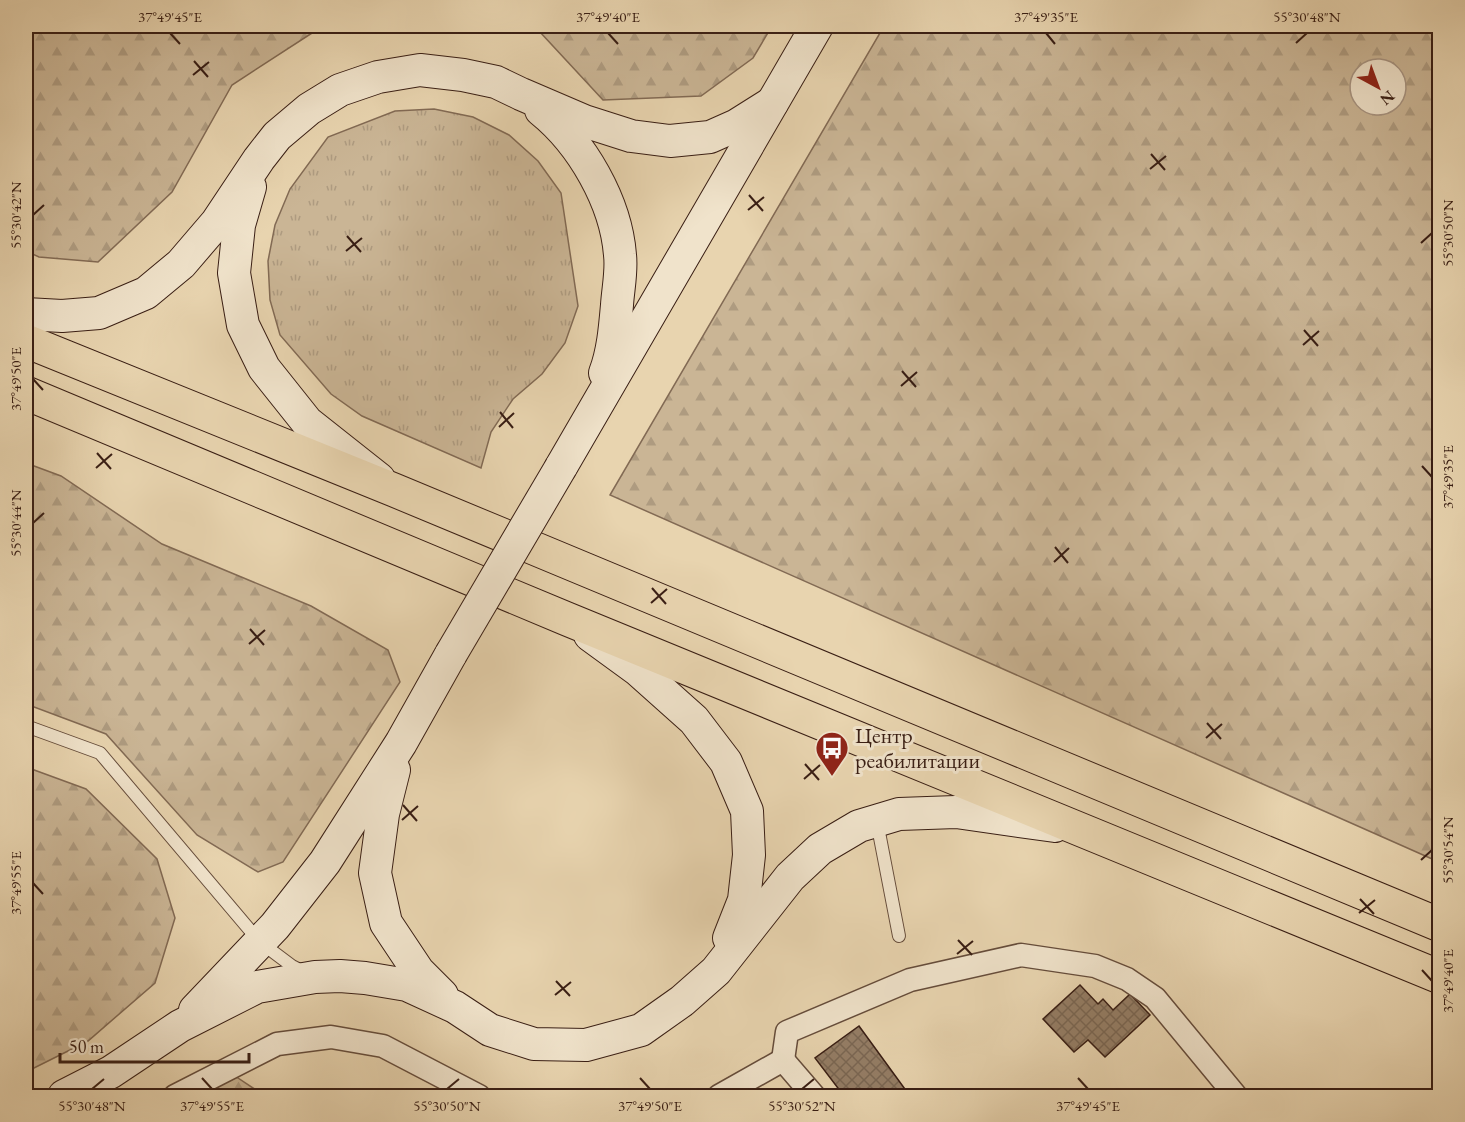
<svg xmlns="http://www.w3.org/2000/svg" width="1465" height="1122" viewBox="0 0 1465 1122" font-family="'EB Garamond',serif">
	<style>
		.grass { fill: url(#grass-tufts); stroke: #826a54; stroke-width: 1.5 }
		.forest { fill: url(#forest-firs); stroke: #826a54; stroke-width: 1.5; fill-rule: evenodd }
		.building { fill: url(#building-cross-hatch); stroke: #391e14; stroke-width: 1.5 }
		.lines { fill: none; stroke-linecap: round; stroke-linejoin: round }
		.lane-casing { stroke: #654c3b; stroke-width: 14 }
		.street-casing { stroke: #654c3b; stroke-width: 25 }
		.secondary-casing { stroke: #391e14; stroke-width: 34 }
		.highway-casing { stroke: #391e14; stroke-width: 35 }
		.lane { stroke: #f0e3cb; stroke-width: 12 }
		.street { stroke: #f0e3cb; stroke-width: 22 }
		.secondary { stroke: #f0e3cb; stroke-width: 32 }
		.highway { stroke: #e8d4af; stroke-width: 33 }
		.secondary-bridge-casing { stroke: #391e14; stroke-width: 34; stroke-linecap: butt }
		.secondary-bridge { stroke: #f0e3cb; stroke-width: 32 }
		.ticks { fill: none; stroke: #391e14; stroke-width: 2 }
		.labels { text-anchor: middle; stroke-width: 6; stroke-linejoin: round; paint-order: stroke }
		.poi-label { font-size: 22px; fill: #391e14; stroke: #f0e3cb; text-anchor: start }
		.neatline { fill: none; stroke: #391e14; stroke-width: 2 }
		.ticks-label { font-size: 15px; text-anchor: middle; fill: #391e14 }
	</style>
	<defs>
		<pattern id="grass-tufts" width="24" height="20" patternUnits="userSpaceOnUse" patternTransform="scale(1.5)"><rect width="24" height="20" fill="#cab595"/><path d="M3 7l-1-3M5 7V3M7 7l1-3M15 17l-1-3M17 17v-4M19 17l1-3" fill="none" stroke="#ae9b80"/></pattern>
		<pattern id="forest-firs" width="22" height="20" patternUnits="userSpaceOnUse" patternTransform="scale(1.5)"><rect width="22" height="20" fill="#cab595"/><path d="M5 1l3.5 6h-7zM16 11l3.5 6h-7z" fill="#ae9b80"/></pattern>
		<pattern id="building-cross-hatch" width="8" height="8" patternUnits="userSpaceOnUse" patternTransform="scale(1.5)"><rect width="8" height="8" fill="#947d65"/><path d="M0 0l8 8M0 8l8-8" fill="none" stroke="#7a6652"/></pattern>
	</defs>
	<rect width="100%" height="100%" fill="#e8d4af"/>
	<filter id="stains"><feTurbulence type="fractalNoise" baseFrequency=".00333" numOctaves="4"/><feColorMatrix values="0 0 0 0 .2 0 0 0 0 .09 0 0 0 0 .02 0 0 0 .5 -.17"/></filter>
	<radialGradient id="worn" r=".72"><stop offset=".6" stop-color="#630" stop-opacity="0"/><stop offset="1" stop-color="#630" stop-opacity=".3"/></radialGradient>
	<polygon class="grass" points="434,109 473,117 509,135 538,161 561,193 578,306 565,343 542,374 513,399 491,432 481,468 362,416 331,394 280,335 270,300 268,261 275,225 290,189 328,137 395,111"/>
	<g class="forest">
		<polygon points="26,26 348,26 312,33 232,85 172,192 98,262 39,257 26,251"/>
		<polygon points="507,26 772,26 753,58 701,96 603,100 539,31"/>
		<path d="M884,26H1439V862L610,495ZM1360,69H1396V105H1360Z"/>
		<polygon points="26,463 61,476 162,544 311,606 388,650 400,682 283,862 258,872 197,835 106,734 26,704"/>
		<polygon points="26,767 86,789 157,859 175,918 155,983 88,1041 26,1072"/>
		<polygon points="232,1074 265,1096 192,1096"/>
	</g>
	<g class="building">
		<polygon points="1080,985 1098,1004 1103,999 1113,1010 1130,994 1150,1015 1105,1057 1088,1040 1074,1052 1043,1019"/>
		<polygon points="859,1026 910,1096 844,1096 815,1058"/>
	</g>
	<g class="lines">
		<defs>
			<g id="lane">
				<polyline points="26,726 100,753 260,942 292,966 306,973"/>
				<polyline points="877,822 899,936"/>
			</g>
			<g id="street">
				<polyline points="783,1060 787,1032 910,980 1021,955 1095,966 1127,979 1155,998 1236,1096"/>
				<polyline points="175,1096 277,1044 331,1037 383,1046 479,1096"/>
				<polyline points="719,1096 783,1060 814,1096"/>
			</g>
			<g id="secondary">
				<path d="M541,110C582,143 616,202 620,255C622,271 618,289 617,305C615,328 613,352 605,373"/>
				<polyline points="250,187 239,225 234,273 243,325 264,368 307,422 379,479"/>
				<polyline points="26,314 62,316 99,313 146,293 181,264 217,222 259,159 277,136 309,109 340,90 378,77 420,70 463,75 496,82 521,94 584,121 631,136 670,141 710,137 737,125 772,103"/>
				<polyline points="561,467 817,26"/>
				<polyline points="590,635 638,670 694,720 726,762 747,811 749,855 744,900 729,938"/>
				<polyline points="394,770 383,814 375,873 386,923 418,971 442,995"/>
				<polyline points="195,1010 275,926 325,862 401,743 451,654"/>
				<polyline points="64,1096 111,1072 180,1026 257,987 315,977 340,976 365,978 407,985 455,1007 490,1030 534,1044 586,1045 641,1030 682,1001 716,971 790,877 820,849 859,826 899,814 956,812 1055,826"/>
			</g>
			<g id="highway">
				<polyline points="26,341 394,490 1440,925"/>
				<polyline points="26,393 567,619 1440,977"/>
			</g>
		</defs>
		<use href="#lane" class="lane-casing"/>
		<use href="#street" class="street-casing"/>
		<use href="#secondary" class="secondary-casing"/>
		<use href="#highway" class="highway-casing"/>
		<use href="#lane" class="lane"/>
		<use href="#street" class="street"/>
		<use href="#secondary" class="secondary"/>
		<use href="#highway" class="highway"/>
		<defs>
			<polyline id="secondary-bridge" points="451,654 561,467"/>
		</defs>
		<use href="#secondary-bridge" class="secondary-bridge-casing"/>
		<use href="#secondary-bridge" class="secondary-bridge"/>
	</g>
	<path class="ticks" d="M170,33L180,44M608,33L618,44M1046,33L1055,44M1296,43L1307,33M194,61L208,77M193,75L209,62M1151,154L1165,170M1150,169L1166,156M749,195L763,211M748,210L764,197M33,215L44,205M347,236L361,252M1421,243L1432,233M346,251L362,238M1304,330L1318,346M1303,345L1319,331M902,371L916,387M33,379L43,390M901,386L917,372M500,412L513,428M499,427L514,413M97,453L111,469M1422,466L1432,477M96,468L112,454M33,523L44,513M1055,547L1068,563M1054,562L1069,548M652,588L666,604M651,603L667,589M250,629L264,645M249,644L265,630M1207,723L1221,739M1206,738L1222,724M805,764L819,780M804,779L820,765M403,805L417,821M402,820L418,806M1421,860L1432,850M33,883L43,894M1360,899L1374,914M1359,913L1375,900M958,940L972,955M957,954L973,941M1422,970L1432,981M556,981L570,996M555,995L571,982M202,1078L212,1089M640,1078L650,1089M1078,1078L1088,1089M92,1089L104,1079M447,1089L459,1079M802,1089L814,1079"/>
	<defs>
		<symbol id="bus-pin" viewBox="-11 -11 22 30"><path d="M0 17L-7.5 6A9.5 9.5 0 1 1 7.5 6Z" fill="#8f2418" stroke="#f0e3cb"/><path d="M-5-6H5V4H4V6H2V4H-2V6H-4V4H-5ZM-3.5-4V0h7V-4ZM-3.5 1.2v1.5H-2V1.2ZM2 1.2v1.5H3.5V1.2Z" fill="#fff"/></symbol>
	</defs>
	<g fill-rule="evenodd">
		<use href="#bus-pin" x="813" y="729" width="38" height="52"/>
	</g>
	<g class="labels">
		<g class="poi-label">
			<text x="855" y="743">Центр<tspan x="855" dy="25">реабилитации</tspan></text>
		</g>
	</g>
	<rect width="1465" height="1122" fill="none" stroke="#e8d4af" stroke-width="66"/>
	<g transform="translate(1378 87) rotate(139)"><circle r="28" fill="#f0e3cb" stroke="#a79482" stroke-width="1.5"/>
	<path d="M0-4.5L10 22L0 15L-10 22Z" fill="#8f2418"/>
	<text y="-9" font-size="16" font-weight="bold" text-anchor="middle" fill="#391e14">N</text>
	</g>
	<path d="M60 1053v9h189v-9" fill="none" stroke="#391e14" stroke-width="3"/>
	<text x="69" y="1053" font-size="18" fill="#391e14" stroke="#f0e3cb" stroke-width="4.5" paint-order="stroke">50 m</text>
	<rect x="33" y="33" width="1399" height="1056" class="neatline"/>
	<g class="ticks-label">
		<text x="170" y="22">37°49'45"E</text>
		<text x="608" y="22">37°49'40"E</text>
		<text x="1046" y="22">37°49'35"E</text>
		<text x="1307" y="22">55°30'48"N</text>
		<text transform="translate(16 215) rotate(-90)" y="5">55°30'42"N</text>
		<text transform="translate(1448 233) rotate(-90)" y="5">55°30'50"N</text>
		<text transform="translate(16 379) rotate(-90)" y="5">37°49'50"E</text>
		<text transform="translate(1448 477) rotate(-90)" y="5">37°49'35"E</text>
		<text transform="translate(16 523) rotate(-90)" y="5">55°30'44"N</text>
		<text transform="translate(1448 850) rotate(-90)" y="5">55°30'54"N</text>
		<text transform="translate(16 883) rotate(-90)" y="5">37°49'55"E</text>
		<text transform="translate(1448 981) rotate(-90)" y="5">37°49'40"E</text>
		<text x="92" y="1111">55°30'48"N</text>
		<text x="212" y="1111">37°49'55"E</text>
		<text x="447" y="1111">55°30'50"N</text>
		<text x="650" y="1111">37°49'50"E</text>
		<text x="802" y="1111">55°30'52"N</text>
		<text x="1088" y="1111">37°49'45"E</text>
	</g>
	<rect width="100%" height="100%" filter="url(#stains)"/>
	<rect width="100%" height="100%" fill="url(#worn)"/>
</svg>
